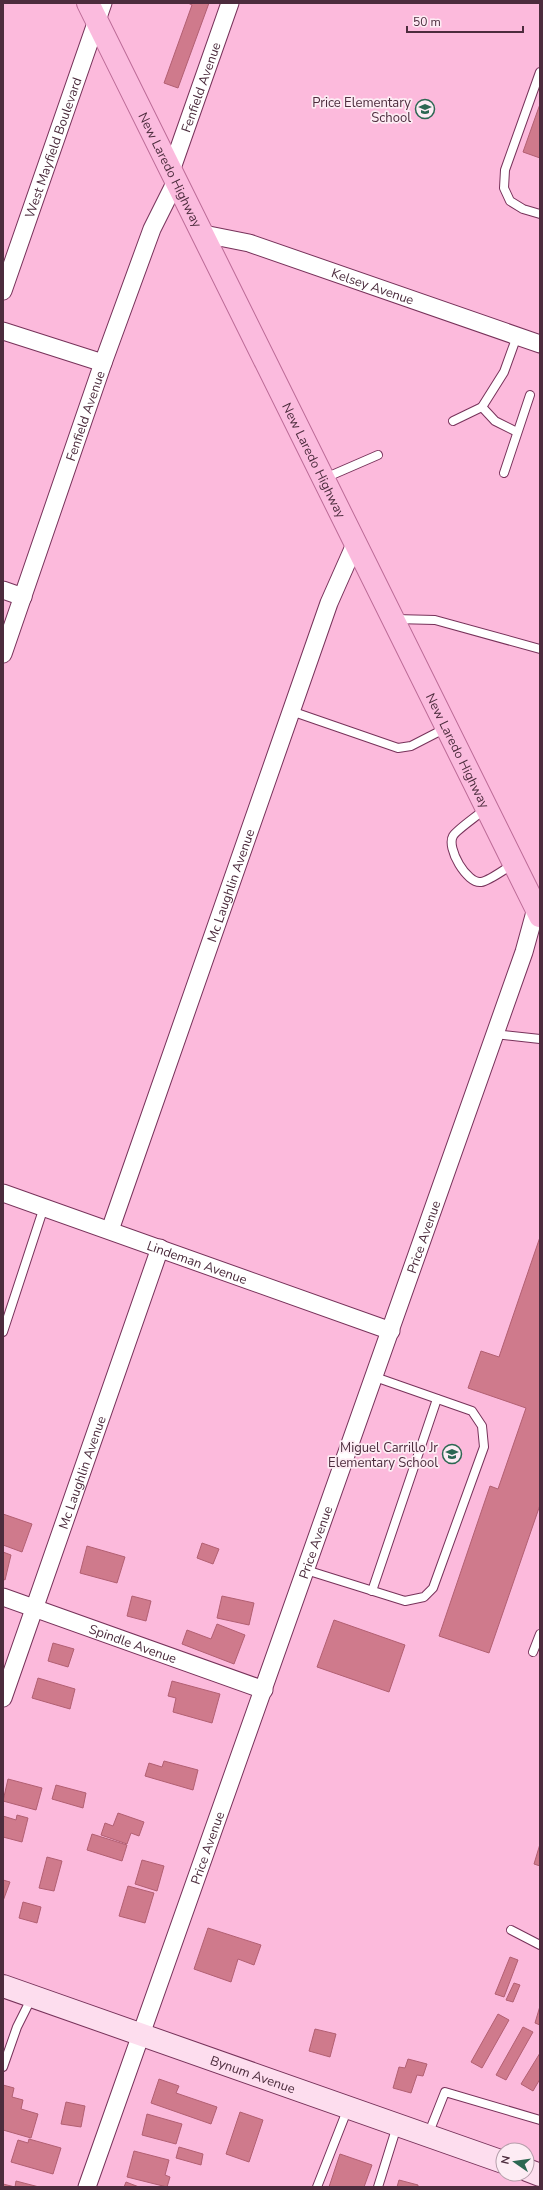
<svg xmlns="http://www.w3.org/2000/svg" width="543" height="2190" viewBox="0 0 543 2190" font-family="'Nunito Sans',sans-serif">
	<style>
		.building { fill: #cf7a8c; stroke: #b25f72 }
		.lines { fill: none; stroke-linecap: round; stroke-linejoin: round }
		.lane-casing { stroke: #77325a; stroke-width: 10 }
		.street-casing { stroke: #77325a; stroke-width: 19 }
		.secondary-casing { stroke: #77325a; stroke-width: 24 }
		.primary-casing { stroke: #bc6b97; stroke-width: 24 }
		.lane { stroke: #fff; stroke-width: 8 }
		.street { stroke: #fff; stroke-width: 17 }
		.secondary { stroke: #fdddee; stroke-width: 22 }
		.primary { stroke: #fbbbde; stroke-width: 22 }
		.labels { text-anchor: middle; stroke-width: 3.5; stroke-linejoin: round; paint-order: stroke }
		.street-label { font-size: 13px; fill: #4c2c3d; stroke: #fdecf4 }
		.poi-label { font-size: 13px; fill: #4c2c3d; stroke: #fdecf4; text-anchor: end }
	</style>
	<rect width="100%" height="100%" fill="#fcbadc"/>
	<g class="building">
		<polygon points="188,3 209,3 178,88 164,83 192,5"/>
		<polygon points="540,104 540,158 523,152"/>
		<polygon points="540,1237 540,1505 489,1653 439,1636 490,1486 498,1489 526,1408 468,1388 481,1351 499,1357"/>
		<polygon points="3,1514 32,1524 22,1552 3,1545"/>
		<polygon points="202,1543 219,1549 213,1564 197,1558"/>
		<polygon points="87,1546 125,1557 117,1583 80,1573"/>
		<polygon points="3,1552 11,1555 5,1580 3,1579"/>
		<polygon points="132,1596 151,1601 146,1621 127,1616"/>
		<polygon points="222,1596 254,1603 249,1625 217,1618"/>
		<polygon points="334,1620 405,1645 389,1692 317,1667"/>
		<polygon points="217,1624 245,1635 234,1664 182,1644 187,1630 211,1639"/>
		<polygon points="53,1643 74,1649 68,1667 48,1661"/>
		<polygon points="38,1678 75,1689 70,1709 32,1698"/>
		<polygon points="172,1681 220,1694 212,1723 173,1712 176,1698 168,1696"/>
		<polygon points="164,1761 198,1770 193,1790 145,1776 149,1763 162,1767"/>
		<polygon points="8,1779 42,1788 36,1810 3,1801"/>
		<polygon points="56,1785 86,1793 83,1808 52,1799"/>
		<polygon points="118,1813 144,1822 139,1836 131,1833 127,1844 101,1835 105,1823 113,1826"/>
		<polygon points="17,1815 28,1818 22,1842 3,1837 3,1816 16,1820"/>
		<polygon points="92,1834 127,1845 122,1861 87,1850"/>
		<polygon points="540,1844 540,1866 534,1864"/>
		<polygon points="47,1857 62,1861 54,1891 39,1888"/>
		<polygon points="142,1860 164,1866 157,1891 135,1884"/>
		<polygon points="3,1880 10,1882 3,1901"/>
		<polygon points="128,1886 154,1893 145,1923 119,1916"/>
		<polygon points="23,1902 41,1907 37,1923 19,1918"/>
		<polygon points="208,1928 261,1945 254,1965 238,1959 231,1982 194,1969"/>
		<polygon points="510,1957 518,1960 504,1997 495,1994"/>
		<polygon points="514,1983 520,1985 513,2002 506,2000"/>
		<polygon points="540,2006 540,2025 535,2023"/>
		<polygon points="498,2014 509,2020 482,2068 471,2062"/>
		<polygon points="523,2027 533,2032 506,2080 496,2075"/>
		<polygon points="315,2029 336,2034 330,2057 309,2051"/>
		<polygon points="540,2053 540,2079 533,2091 521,2084"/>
		<polygon points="408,2059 427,2064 423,2076 417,2075 411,2093 393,2088 399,2067 405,2068"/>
		<polygon points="159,2079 179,2086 176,2093 217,2107 211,2124 151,2103"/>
		<polygon points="3,2085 14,2088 12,2097 23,2100 21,2109 38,2114 31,2138 3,2130"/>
		<polygon points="66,2102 85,2106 81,2127 61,2124"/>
		<polygon points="240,2112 263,2120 249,2162 226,2154"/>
		<polygon points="147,2114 182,2124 176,2144 142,2135"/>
		<polygon points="29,2139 61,2148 53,2174 11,2162 18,2140 28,2143"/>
		<polygon points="179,2147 203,2154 201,2165 176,2158"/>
		<polygon points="134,2151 169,2160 165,2175 170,2177 167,2187 127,2177"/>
		<polygon points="340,2154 372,2165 364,2187 329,2187"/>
		<polygon points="399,2180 418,2185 418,2187 397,2187"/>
		<polygon points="16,2181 39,2187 3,2187 3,2184 15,2187"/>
		<polygon points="126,2182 139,2187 124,2187"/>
	</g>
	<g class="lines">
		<defs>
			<g id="lane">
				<polyline points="540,72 505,170 504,188 510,201 523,209 540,214"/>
				<polyline points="482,407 495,421 517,432"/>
				<polyline points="453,421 482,407 504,372 517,336"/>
				<polyline points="504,473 530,395"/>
				<polyline points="325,478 378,455"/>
				<polyline points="395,619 435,620 540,649"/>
				<polyline points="291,711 398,748 411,746 446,728"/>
				<path d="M486,808C480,814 456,830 453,836C446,848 467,884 481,882C489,881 505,869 513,864"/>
				<polyline points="495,1034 540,1039"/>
				<polyline points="3,1332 44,1207"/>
				<polyline points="306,1570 405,1601 424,1597 433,1588 484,1447 482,1426 472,1411 375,1377"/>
				<polyline points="372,1591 437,1399"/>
				<polyline points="533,1652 540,1634"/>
				<polyline points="511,1930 540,1945"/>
				<polyline points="3,2067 17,2027 32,1997"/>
				<polyline points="428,2135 445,2092 540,2120"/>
				<polyline points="317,2187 348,2108"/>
				<polyline points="378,2187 397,2126"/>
			</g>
			<g id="street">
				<path id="s1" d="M171,171L230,3"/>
				<path id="s2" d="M204,234L249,243L540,344"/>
				<path id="s3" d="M3,291L103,3"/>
				<polyline points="3,331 103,363"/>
				<polyline points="3,590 23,597"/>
				<path id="s4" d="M3,654L103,363L152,229L176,181"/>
				<path id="s5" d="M3,1193L391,1331"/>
				<path id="s6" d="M110,1230L329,603L356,542"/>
				<path id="s7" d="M3,1597L264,1690"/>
				<path id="s8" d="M3,1698L160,1248"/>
				<path id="s9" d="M87,2187L524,952L538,901"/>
			</g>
			<g id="secondary">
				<path id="s10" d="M3,1986L503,2162"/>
				<polyline points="527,2170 540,2175"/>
			</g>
			<g id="primary">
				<path id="s11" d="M88,3L540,916"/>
			</g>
		</defs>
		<use href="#lane" class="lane-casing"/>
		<use href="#street" class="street-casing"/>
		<use href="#secondary" class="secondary-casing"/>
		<use href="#primary" class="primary-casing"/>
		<use href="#lane" class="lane"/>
		<use href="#street" class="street"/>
		<use href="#secondary" class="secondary"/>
		<use href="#primary" class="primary"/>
	</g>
	<defs>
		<symbol id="school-ring" viewBox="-11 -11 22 22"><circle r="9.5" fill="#fdecf4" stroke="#2c6752" stroke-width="1.5"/><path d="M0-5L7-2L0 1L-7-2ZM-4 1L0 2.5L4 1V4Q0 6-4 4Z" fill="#2c6752"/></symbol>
	</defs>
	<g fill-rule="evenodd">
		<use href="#school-ring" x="414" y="98" width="22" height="22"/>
		<use href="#school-ring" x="441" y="1443" width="22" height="22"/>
	</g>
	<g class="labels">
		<g class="street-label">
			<text dy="5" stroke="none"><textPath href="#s1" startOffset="89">Fenfield Avenue</textPath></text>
			<text dy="5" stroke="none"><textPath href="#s3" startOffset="152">West Mayfield Boulevard</textPath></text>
			<text dy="5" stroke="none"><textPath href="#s11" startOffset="186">New Laredo Highway</textPath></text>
			<text dy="5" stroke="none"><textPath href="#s2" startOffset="177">Kelsey Avenue</textPath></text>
			<text dy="5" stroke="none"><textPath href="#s4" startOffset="252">Fenfield Avenue</textPath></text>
			<text dy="5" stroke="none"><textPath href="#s11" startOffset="510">New Laredo Highway</textPath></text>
			<text dy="5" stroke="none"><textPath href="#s11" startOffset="834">New Laredo Highway</textPath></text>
			<text dy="5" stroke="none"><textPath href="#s6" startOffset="365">Mc Laughlin Avenue</textPath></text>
			<text dy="5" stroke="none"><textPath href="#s9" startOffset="1008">Price Avenue</textPath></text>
			<text dy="5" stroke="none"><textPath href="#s5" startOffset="206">Lindeman Avenue</textPath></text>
			<text dy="5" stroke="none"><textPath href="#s8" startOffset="239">Mc Laughlin Avenue</textPath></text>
			<text dy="5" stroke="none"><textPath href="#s9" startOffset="684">Price Avenue</textPath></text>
			<text dy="5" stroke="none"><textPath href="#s7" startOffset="138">Spindle Avenue</textPath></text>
			<text dy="5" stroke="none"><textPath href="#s9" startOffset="360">Price Avenue</textPath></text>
			<text dy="5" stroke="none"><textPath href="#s10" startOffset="265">Bynum Avenue</textPath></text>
		</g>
		<g class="poi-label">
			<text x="411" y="107">Price Elementary<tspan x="411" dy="15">School</tspan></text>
			<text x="438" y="1452">Miguel Carrillo Jr<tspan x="438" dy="15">Elementary School</tspan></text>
		</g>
	</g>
	<rect width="543" height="2190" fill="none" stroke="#4c2c3d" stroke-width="8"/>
	<g transform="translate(515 2162) rotate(283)"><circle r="19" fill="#fdecf4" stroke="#b69fab"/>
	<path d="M0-3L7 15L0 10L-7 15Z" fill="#2c6752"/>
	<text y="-6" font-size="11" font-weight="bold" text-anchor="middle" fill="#4c2c3d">N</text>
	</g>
	<path d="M407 26v6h116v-6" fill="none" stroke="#4c2c3d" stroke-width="2"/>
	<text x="413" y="26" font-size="12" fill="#4c2c3d" stroke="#fdecf4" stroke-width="3" paint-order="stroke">50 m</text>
</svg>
